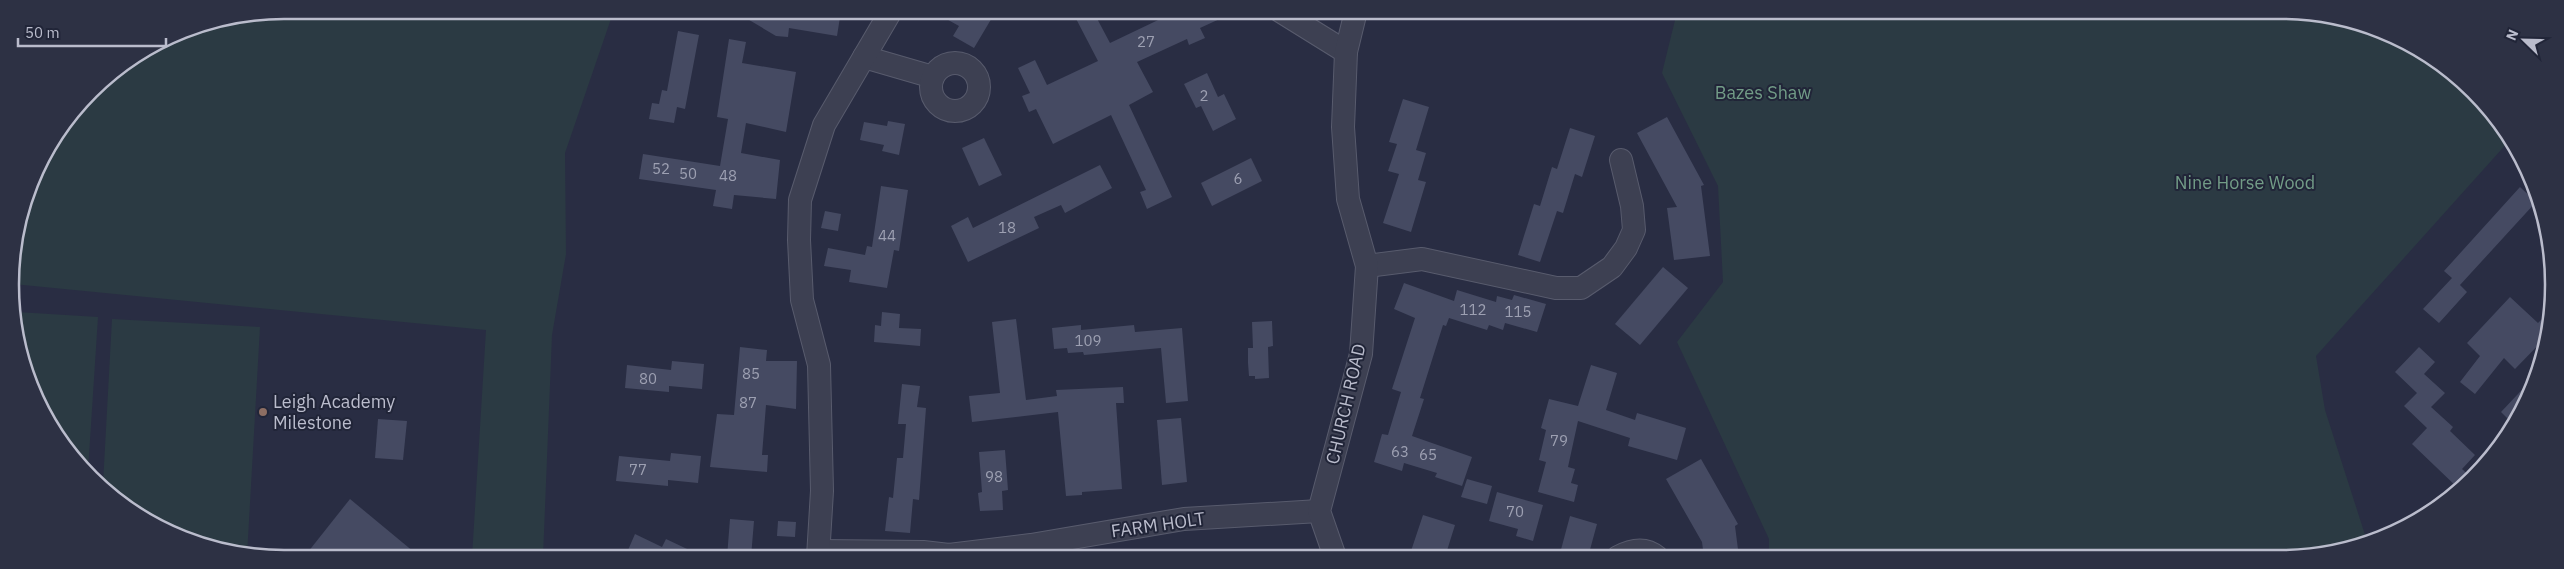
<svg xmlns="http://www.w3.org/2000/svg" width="2564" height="569" viewBox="0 0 2564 569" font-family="'IBM Plex Sans',sans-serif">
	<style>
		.green { fill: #2b3a43 }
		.building { fill: #454a62 }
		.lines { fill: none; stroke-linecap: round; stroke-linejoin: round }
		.minor-casing { stroke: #585b6d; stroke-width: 24 }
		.minor { stroke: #3d4052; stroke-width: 22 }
		.education-dot { fill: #8d6e63; stroke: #212538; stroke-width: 2 }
		.labels { text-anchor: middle; stroke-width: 4; stroke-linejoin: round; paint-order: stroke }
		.number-label { font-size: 15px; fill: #9da0b2 }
		.park-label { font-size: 18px; fill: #729c87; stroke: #212538 }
		.poi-label { font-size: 18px; fill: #babccc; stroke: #212538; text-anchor: start }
		.street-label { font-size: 18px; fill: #babccc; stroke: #212538 }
		.rim { fill: none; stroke: #babccc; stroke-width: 2.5 }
	</style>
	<rect width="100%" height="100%" fill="#292d43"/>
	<g class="green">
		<polygon points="285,10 614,10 565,153 566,254 552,335 543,557 472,557 486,330 13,284 11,266 38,163 103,78 180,31"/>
		<polygon points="1677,12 2316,12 2417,47 2497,118 2509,141 2316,356 2325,410 2367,541 2315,557 1769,557 1769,539 1677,342 1723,282 1718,186 1662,73"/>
		<polygon points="17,312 98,317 88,471 67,452 24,372"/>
		<polygon points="112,319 260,327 247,556 147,522 103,484"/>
	</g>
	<g class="building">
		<polygon points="734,11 841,11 837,36 789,28 788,37 776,36"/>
		<polygon points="932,11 996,11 974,48 953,36 959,26"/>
		<polygon points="1072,11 1093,11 1110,43 1177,11 1237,11 1200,28 1205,38 1189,45 1187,39 1137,62 1153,92 1129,105 1172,197 1147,209 1140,192 1146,190 1111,115 1053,144 1036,109 1029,112 1022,96 1030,93 1018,68 1035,60 1047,85 1098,61"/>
		<polygon points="678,31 699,35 685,109 677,107 674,123 649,119 652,103 659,104 662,90 667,91"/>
		<polygon points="729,39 746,42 742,63 796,72 786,132 746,123 741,153 780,160 776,199 734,195 732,209 713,206 716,190 639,179 643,154 720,166 728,119 717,117"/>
		<polygon points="1207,73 1218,97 1224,94 1236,119 1213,131 1201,106 1196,108 1184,84"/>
		<polygon points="1403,99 1429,107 1416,150 1426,153 1418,180 1426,182 1411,232 1383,223 1399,174 1388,171 1397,144 1389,142"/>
		<polygon points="1667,117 1704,185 1701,186 1710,256 1674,260 1667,208 1677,207 1637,133"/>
		<polygon points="888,121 905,124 899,155 882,151 884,145 860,140 864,122 887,126"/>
		<polygon points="1570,128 1595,136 1582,177 1575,174 1563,213 1557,211 1540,262 1518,255 1534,204 1540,206 1552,167 1557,169"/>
		<polygon points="984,138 1002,175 979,186 962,148"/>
		<polygon points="1251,158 1262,181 1212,206 1201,183"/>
		<polygon points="1100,165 1112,188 1065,213 1061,205 1034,217 1039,228 968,262 951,226 968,217 973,228"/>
		<polygon points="881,186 908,190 899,251 894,250 887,288 849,282 851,270 824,266 828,248 865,255 867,246 872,247"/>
		<polygon points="2520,187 2536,202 2460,285 2458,283 2467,292 2439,323 2423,309 2452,278 2444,271"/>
		<polygon points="825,211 841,214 838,231 821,228"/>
		<polygon points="1663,267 1688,288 1640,345 1615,324"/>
		<polygon points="1404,283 1454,301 1457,290 1496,302 1497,296 1512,300 1514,295 1546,304 1537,332 1505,323 1503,330 1489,325 1487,330 1449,318 1446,326 1443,325 1420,398 1424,399 1412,436 1472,457 1462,486 1435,477 1437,473 1404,463 1402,471 1374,462 1382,434 1388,435 1401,392 1392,389 1415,318 1394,309"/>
		<polygon points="2510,297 2538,323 2551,310 2552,321 2546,337 2515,369 2504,358 2475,394 2460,382 2480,356 2467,343"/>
		<polygon points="882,312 900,314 899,328 921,329 920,346 874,342 875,325 881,326"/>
		<polygon points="1016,319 1026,400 1057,396 1056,390 1123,387 1124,403 1116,403 1122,489 1082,492 1082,495 1066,496 1058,412 972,422 969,396 1000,393 992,322"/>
		<polygon points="1272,321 1273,346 1268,347 1269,378 1255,379 1255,376 1249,376 1248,363 1248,348 1253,348 1252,322"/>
		<polygon points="1081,325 1081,330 1134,325 1135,332 1182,328 1188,401 1166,403 1161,348 1084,355 1083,352 1068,353 1067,348 1054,349 1052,328"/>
		<polygon points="740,347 767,350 766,361 797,361 796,409 766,405 762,455 768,455 767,472 710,467 717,414 734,415"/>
		<polygon points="2419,347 2435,362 2424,374 2445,393 2431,407 2453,427 2450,431 2475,455 2462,469 2473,479 2459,489 2412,444 2427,428 2404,406 2417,393 2395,372"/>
		<polygon points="672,361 704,364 702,389 669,386 669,392 625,388 627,365 671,370"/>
		<polygon points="1591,365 1617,373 1606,410 1635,420 1637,413 1686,428 1677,460 1628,446 1630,438 1578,421 1568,467 1575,469 1571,483 1578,485 1574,502 1538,492 1546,462 1539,460 1546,430 1541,428 1549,399 1578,406"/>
		<polygon points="2535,376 2526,406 2513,424 2501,412"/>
		<polygon points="902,384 920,386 917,407 926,408 919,500 913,499 910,533 885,531 889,497 893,498 897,458 903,458 906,424 898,424"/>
		<polygon points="1181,418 1187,482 1162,485 1157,420"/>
		<polygon points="378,419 407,421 403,460 375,458"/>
		<polygon points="1005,450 1008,490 1002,491 1003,510 980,511 978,493 982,492 979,452"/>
		<polygon points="671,453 701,456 698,483 668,480 668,486 616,481 619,456 670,461"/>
		<polygon points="1701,459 1738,524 1735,526 1739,557 1704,557 1702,542 1666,479"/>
		<polygon points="1467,479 1492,486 1487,504 1461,497"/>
		<polygon points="1497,492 1543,505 1533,541 1516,536 1518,529 1489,521"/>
		<polygon points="350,499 420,557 304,557"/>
		<polygon points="1423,515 1455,525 1445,557 1409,557"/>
		<polygon points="1570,516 1597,524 1588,557 1559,557"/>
		<polygon points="730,519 754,521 751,557 727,557"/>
		<polygon points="778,521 796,522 795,537 777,536"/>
		<polygon points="635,534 662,547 666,539 704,557 625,557"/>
	</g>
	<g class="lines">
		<defs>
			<g id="minor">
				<polyline points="1280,11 1346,52"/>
				<polyline points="864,57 933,77"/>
				<circle cx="955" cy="87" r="24"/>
				<polyline points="1367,266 1422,259 1556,288 1581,288 1612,267 1626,248 1634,230 1632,206 1621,160"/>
				<polyline points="819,551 923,552 949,555 1031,545 1184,519 1319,511"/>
				<polyline points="818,557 822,491 819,365 802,300 799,240 800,200 824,125 891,11"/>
				<polyline points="1335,557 1319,511 1361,354 1367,266 1348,199 1343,127 1346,52 1356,11"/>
				<path d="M1618,557C1631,550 1645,547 1657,557"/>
			</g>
		</defs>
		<use href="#minor" class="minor-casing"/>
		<use href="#minor" class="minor"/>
	</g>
	<circle class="education-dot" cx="263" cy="412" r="5"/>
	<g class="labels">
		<g class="number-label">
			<text x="1146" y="47">27</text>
			<text x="1204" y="101">2</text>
			<text x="661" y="174">52</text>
			<text x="688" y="179">50</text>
			<text x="728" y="181">48</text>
			<text x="1238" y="184">6</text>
			<text x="1007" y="233">18</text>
			<text x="887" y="241">44</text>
			<text x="1473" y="315">112</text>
			<text x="1518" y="317">115</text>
			<text x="1088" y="346">109</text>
			<text x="751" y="379">85</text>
			<text x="648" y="384">80</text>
			<text x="748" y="408">87</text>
			<text x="1559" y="446">79</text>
			<text x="1400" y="457">63</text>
			<text x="1428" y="460">65</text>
			<text x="638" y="475">77</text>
			<text x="994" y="482">98</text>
			<text x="1515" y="517">70</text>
		</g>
		<g class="park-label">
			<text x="1763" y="99">Bazes Shaw</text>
			<text x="2245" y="189">Nine Horse Wood</text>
		</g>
		<g class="poi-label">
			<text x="273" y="408">Leigh Academy<tspan x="273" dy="21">Milestone</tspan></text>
		</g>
		<g class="street-label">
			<text transform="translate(1346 404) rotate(-77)" y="6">CHURCH ROAD</text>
			<text transform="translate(1158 525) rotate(-8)" y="6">FARM HOLT</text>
		</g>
	</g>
	<path d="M0 0H2564V569H0ZM284 19H2280A265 265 0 0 1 2545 284V285A265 265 0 0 1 2280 550H284A265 265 0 0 1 19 285V284A265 265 0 0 1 284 19Z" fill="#2d3144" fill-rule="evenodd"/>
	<path class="rim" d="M284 19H2280A265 265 0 0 1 2545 284V285A265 265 0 0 1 2280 550H284A265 265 0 0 1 19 285V284A265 265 0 0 1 284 19Z"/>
	<g transform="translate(2524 40) rotate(293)" stroke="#212538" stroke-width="4" paint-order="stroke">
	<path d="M0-4L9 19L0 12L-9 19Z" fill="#babccc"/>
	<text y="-8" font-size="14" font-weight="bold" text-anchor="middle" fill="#babccc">N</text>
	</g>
	<path d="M18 38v8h148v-8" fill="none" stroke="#babccc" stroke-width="2.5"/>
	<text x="25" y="38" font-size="15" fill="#babccc" stroke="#212538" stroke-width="4" paint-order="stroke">50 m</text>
</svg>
